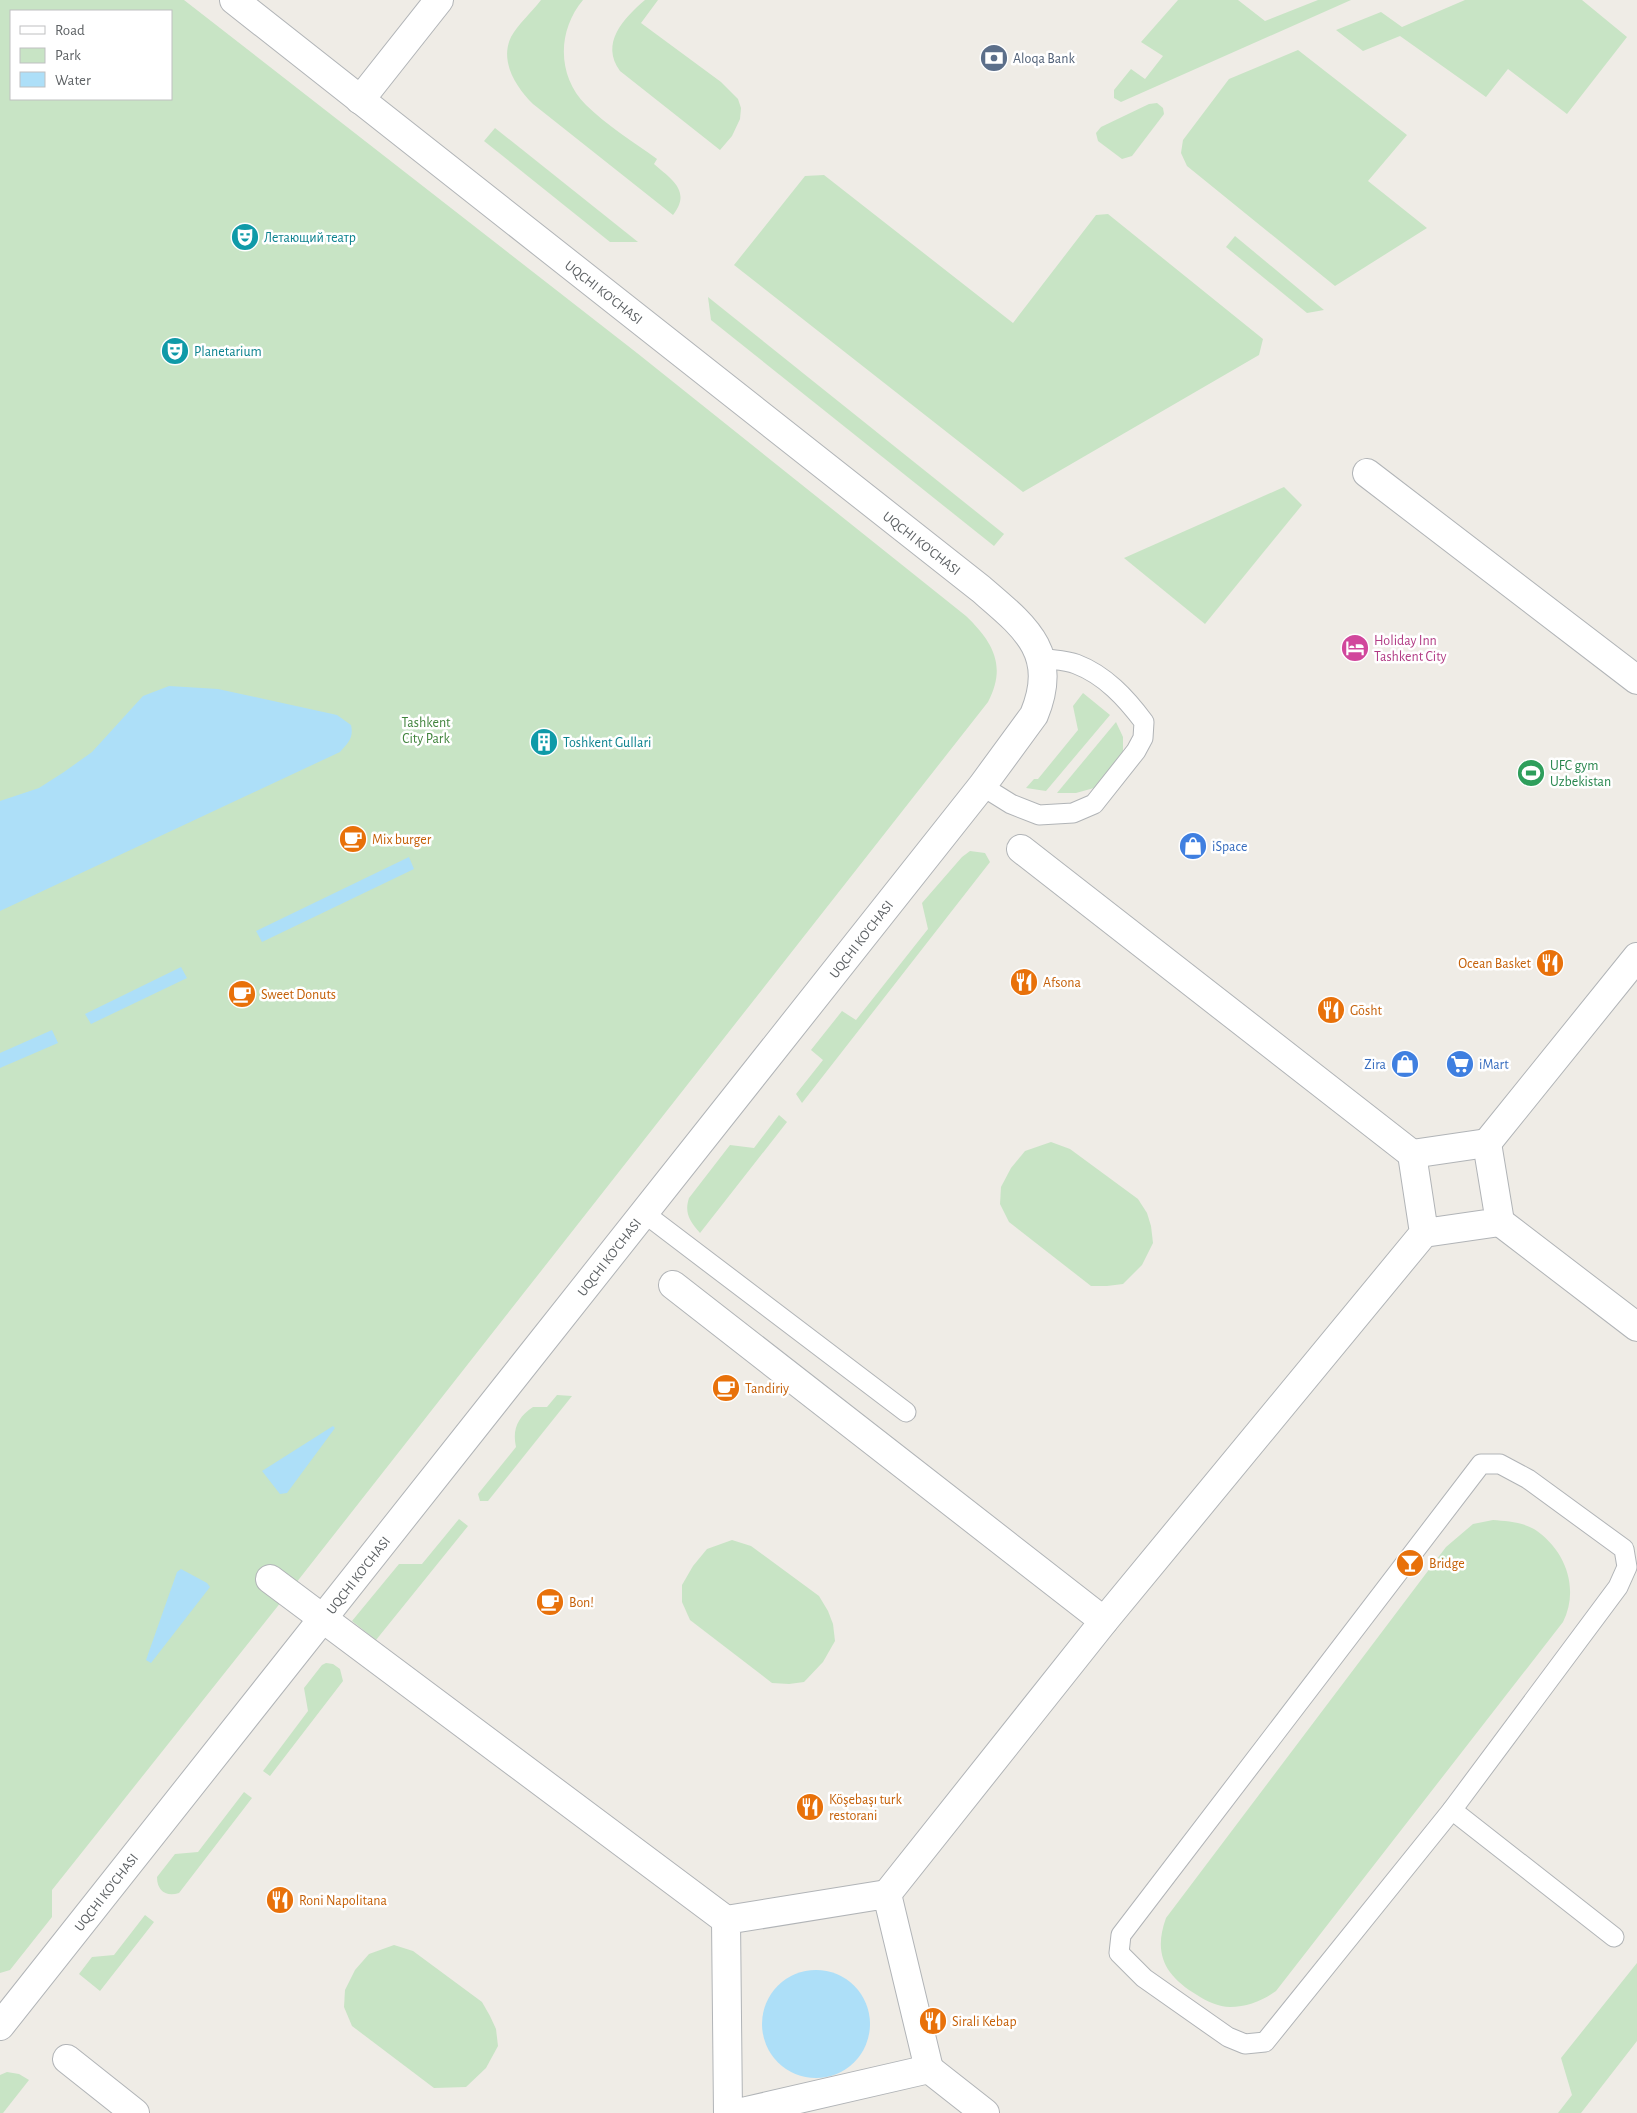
<svg xmlns="http://www.w3.org/2000/svg" width="1637" height="2113" viewBox="0 0 1637 2113" font-family="'Alegreya Sans',sans-serif">
	<style>
		.green { fill: #c8e4c5; fill-rule: evenodd }
		.water { fill: #addff8 }
		.lines { fill: none; stroke-linecap: round; stroke-linejoin: round }
		.lane-casing { stroke: #b1b4b7; stroke-width: 21 }
		.street-casing { stroke: #b1b4b7; stroke-width: 30 }
		.lane { stroke: #fff; stroke-width: 19 }
		.street { stroke: #fff; stroke-width: 28 }
		.labels { text-anchor: middle; stroke-width: 5; stroke-linejoin: round; paint-order: stroke }
		.service-label { font-size: 14px; fill: #4e5e75; stroke: #fff; text-anchor: start }
		.culture-label { font-size: 14px; fill: #0d838f; stroke: #fff; text-anchor: start }
		.street-label { font-size: 14px; fill: #5e6265; stroke: #fff }
		.hotel-label { font-size: 14px; fill: #b23c85; stroke: #fff; text-anchor: start }
		.park-label { font-size: 14px; fill: #41843d; stroke: #fff }
		.leisure-label { font-size: 14px; fill: #27864d; stroke: #fff; text-anchor: start }
		.food-label { font-size: 14px; fill: #c56008; stroke: #fff; text-anchor: start }
		.shop-label { font-size: 14px; fill: #366cbe; stroke: #fff; text-anchor: start }
	</style>
	<rect width="100%" height="100%" fill="#efece6"/>
	<g class="green">
		<path d="M0,0H184L637,353L966,616C993,642 1007,666 988,702L285,1597L52,1890V1917L10,1970L0,1973ZM11,11H171V99H11Z"/>
		<path d="M541,0H583C557,31 557,76 586,105C605,124 635,143 657,159L654,164C671,179 692,191 673,215L533,104C517,88 499,62 511,37C518,24 532,12 541,0Z"/>
		<path d="M645,0H658L641,23L721,82L738,99L741,108L740,119L732,136L720,150L620,71C600,43 623,19 645,0Z"/>
		<polygon points="1178,0 1238,0 1265,21 1318,0 1351,0 1121,102 1114,98 1114,90 1131,69 1145,79 1163,56 1141,42"/>
		<polygon points="1465,0 1582,0 1627,37 1567,114 1508,69 1486,97 1400,36 1363,51 1336,30 1381,12 1402,27"/>
		<polygon points="1298,50 1407,135 1368,181 1427,228 1335,286 1187,166 1181,153 1183,140 1229,79"/>
		<polygon points="1157,103 1163,108 1164,114 1132,156 1122,159 1098,141 1096,133 1101,127 1149,104"/>
		<polygon points="495,128 638,242 610,242 484,141"/>
		<polygon points="824,175 1013,323 1096,215 1108,214 1263,339 1259,355 1023,492 734,265 805,176"/>
		<polygon points="1235,236 1324,310 1307,313 1226,247"/>
		<polygon points="708,297 1004,534 994,546 711,320"/>
		<polygon points="1284,487 1302,505 1205,624 1124,558"/>
		<polygon points="1083,693 1110,715 1046,791 1026,788 1034,779 1038,779 1078,730 1073,706"/>
		<polygon points="1116,722 1123,737 1123,752 1094,788 1076,793 1057,793"/>
		<polygon points="970,851 985,853 990,862 802,1103 796,1094 823,1060 811,1050 842,1011 856,1020 928,929 922,903 962,857"/>
		<path d="M779,1115L787,1122L700,1233C690,1222 684,1213 689,1198L730,1145L754,1148Z"/>
		<polygon points="1051,1142 1070,1149 1138,1199 1147,1213 1151,1226 1153,1243 1142,1265 1123,1284 1107,1286 1091,1286 1009,1222 1000,1204 1001,1187 1011,1168 1025,1151"/>
		<path d="M557,1395L572,1396L488,1501H480L478,1494L516,1447C512,1429 518,1417 533,1407H547Z"/>
		<polygon points="459,1519 468,1526 376,1640 352,1621 399,1564 422,1564"/>
		<path d="M1493,1520C1506,1521 1522,1522 1534,1529C1565,1549 1580,1588 1563,1622L1276,1991C1262,2001 1247,2007 1230,2007C1219,2007 1206,2001 1197,1995C1165,1976 1153,1954 1166,1918L1446,1547L1473,1524Z"/>
		<polygon points="732,1540 751,1546 819,1596 828,1611 833,1624 835,1641 823,1662 804,1682 789,1684 772,1683 690,1620 682,1602 682,1585 693,1566 707,1549"/>
		<polygon points="326,1663 333,1664 340,1669 343,1681 270,1776 263,1771 308,1711 304,1688 322,1665"/>
		<path d="M244,1792L252,1798L179,1893C166,1897 157,1891 157,1877L175,1854L198,1852Z"/>
		<polygon points="145,1915 154,1922 100,1991 79,1974 92,1957 114,1955"/>
		<polygon points="394,1945 413,1951 482,2002 490,2016 496,2029 498,2046 486,2068 466,2087 434,2088 352,2026 344,2007 345,1990 355,1970 369,1954"/>
		<polygon points="1637,1963 1637,2041 1581,2113 1558,2113 1572,2095 1561,2058"/>
		<polygon points="7,2072 19,2074 29,2080 3,2113 0,2113 0,2075"/>
	</g>
	<g class="water">
		<path d="M169,686L218,689L337,715L351,725C354,738 348,743 340,752L0,911V801L39,788L64,772L92,752L143,696Z"/>
		<polygon points="409,857 414,869 262,942 256,931"/>
		<polygon points="181,967 187,978 91,1024 85,1014"/>
		<polygon points="52,1030 58,1043 0,1068 0,1053"/>
		<polygon points="333,1426 335,1428 287,1493 280,1494 262,1471"/>
		<polygon points="181,1569 207,1583 210,1587 151,1663 146,1660 177,1572"/>
		<circle cx="816" cy="2024" r="54"/>
	</g>
	<g class="lines">
		<defs>
			<g id="lane">
				<path d="M982,786L1011,804L1039,815L1073,813L1094,804L1136,751L1143,738L1144,722C1126,698 1105,675 1076,664C1066,660 1052,660 1041,658"/>
				<polyline points="644,1213 906,1412"/>
				<polygon points="1481,1464 1500,1464 1528,1479 1624,1549 1627,1567 1618,1587 1452,1810 1265,2042 1245,2044 1228,2037 1144,1978 1119,1953 1121,1935"/>
				<polyline points="1452,1810 1614,1937"/>
			</g>
			<g id="street">
				<polyline points="360,100 439,0"/>
				<polyline points="1367,473 1637,680"/>
				<polyline points="1021,849 1412,1154"/>
				<polyline points="1487,1143 1637,957"/>
				<polyline points="1500,1222 1637,1327"/>
				<polyline points="673,1285 1104,1621"/>
				<polyline points="270,1579 726,1920"/>
				<polyline points="887,1894 1104,1621 1424,1233 1500,1222 1487,1143 1412,1154 1424,1233"/>
				<path d="M0,2026L982,786L1034,715C1060,652 1024,626 981,589L234,0"/>
				<polyline points="67,2059 135,2113"/>
				<polyline points="929,2069 985,2113"/>
				<polyline points="728,2113 726,1920 887,1894 929,2069 738,2113"/>
			</g>
		</defs>
		<use href="#lane" class="lane-casing"/>
		<use href="#street" class="street-casing"/>
		<use href="#lane" class="lane"/>
		<use href="#street" class="street"/>
	</g>
	<defs>
		<symbol id="bank-disc" viewBox="-11 -11 22 22"><circle r="9.5" fill="#5c6f8a" stroke="#fff"/><path d="M-6-4H6V4H-6ZM0-2.3a2.3 2.3 0 1 0 0 4.6a2.3 2.3 0 1 0 0-4.6Z" fill="#fff"/></symbol>
		<symbol id="theatre-disc" viewBox="-11 -11 22 22"><circle r="9.5" fill="#0f9aa8" stroke="#fff"/><path d="M-5-5.5Q0-4 5-5.5V0Q5 5 0 6Q-5 5-5 0ZM-3.3-2.5H-1v1.5H-3.3ZM1-2.5H3.3v1.5H1ZM-2.8 1Q0 5.5 2.8 1Z" fill="#fff"/></symbol>
		<symbol id="hotel-disc" viewBox="-11 -11 22 22"><circle r="9.5" fill="#d1479c" stroke="#fff"/><path d="M-6-4.5h1.5V1H6V5H4.5V3h-9V5H-6ZM-4 0a1.8 1.8 0 1 1 3.6 0ZM.5 0V-2.5h3Q6-2.5 6 0Z" fill="#fff"/></symbol>
		<symbol id="building-disc" viewBox="-11 -11 22 22"><circle r="9.5" fill="#0f9aa8" stroke="#fff"/><path d="M-4-6H4V6H1V3H-1V6H-4ZM-2.5-4.3h1.7v1.8h-1.7ZM.8-4.3h1.7v1.8H.8ZM-2.5-1h1.7V.8h-1.7ZM.8-1h1.7V.8H.8Z" fill="#fff"/></symbol>
		<symbol id="stadium-disc" viewBox="-11 -11 22 22"><circle r="9.5" fill="#2e9e5b" stroke="#fff"/><path d="M0-5a6.5 5 0 1 0 0 10a6.5 5 0 1 0 0-10ZM-3.5-1.8h7v3.6h-7Z" fill="#fff"/></symbol>
		<symbol id="cafe-disc" viewBox="-11 -11 22 22"><circle r="9.5" fill="#e8710a" stroke="#fff"/><path d="M-5.5-4.5H6V0H3Q3 3.5 0 3.5H-2.5Q-5.5 3.5-5.5 0ZM3-3.2v2h1.7v-2ZM-6 4.5H4V6H-6Z" fill="#fff"/></symbol>
		<symbol id="shop-disc" viewBox="-11 -11 22 22"><circle r="9.5" fill="#3f7fe0" stroke="#fff"/><path d="M-5-2.5h2.3a2.7 3.5 0 0 1 5.4 0H5L5.5 6h-11ZM-1.5-2.5h3a1.5 2.3 0 0 0-3 0Z" fill="#fff"/></symbol>
		<symbol id="restaurant-disc" viewBox="-11 -11 22 22"><circle r="9.5" fill="#e8710a" stroke="#fff"/><path d="M-5-6h1v4h1v-4h1v4h1v-4h1v5L-1.5 .5V6h-2V.5L-5-1ZM5-6V6H3V1.5H1.5Q1.5-4 5-6Z" fill="#fff"/></symbol>
		<symbol id="supermarket-disc" viewBox="-11 -11 22 22"><circle r="9.5" fill="#3f7fe0" stroke="#fff"/><path d="M-6-5.5h2.5l.6 2H6L4.5 2H-2.5L-4.4-4H-6ZM-1.5 3.2a1.3 1.3 0 1 0 .1 0ZM3 3.2a1.3 1.3 0 1 0 .1 0Z" fill="#fff"/></symbol>
		<symbol id="bar-disc" viewBox="-11 -11 22 22"><circle r="9.5" fill="#e8710a" stroke="#fff"/><path d="M-6-5H6L.8 .8V4.5H3.5V6h-7V4.5H-.8V.8Z" fill="#fff"/></symbol>
	</defs>
	<g fill-rule="evenodd">
		<use href="#bank-disc" x="978" y="42" width="32" height="32"/>
		<use href="#theatre-disc" x="229" y="221" width="32" height="32"/>
		<use href="#theatre-disc" x="159" y="335" width="32" height="32"/>
		<use href="#hotel-disc" x="1339" y="632" width="32" height="32"/>
		<use href="#building-disc" x="528" y="726" width="32" height="32"/>
		<use href="#stadium-disc" x="1515" y="757" width="32" height="32"/>
		<use href="#cafe-disc" x="337" y="823" width="32" height="32"/>
		<use href="#shop-disc" x="1177" y="830" width="32" height="32"/>
		<use href="#restaurant-disc" x="1534" y="947" width="32" height="32"/>
		<use href="#restaurant-disc" x="1008" y="966" width="32" height="32"/>
		<use href="#cafe-disc" x="226" y="978" width="32" height="32"/>
		<use href="#restaurant-disc" x="1315" y="994" width="32" height="32"/>
		<use href="#shop-disc" x="1389" y="1048" width="32" height="32"/>
		<use href="#supermarket-disc" x="1444" y="1048" width="32" height="32"/>
		<use href="#cafe-disc" x="710" y="1372" width="32" height="32"/>
		<use href="#bar-disc" x="1394" y="1547" width="32" height="32"/>
		<use href="#cafe-disc" x="534" y="1586" width="32" height="32"/>
		<use href="#restaurant-disc" x="794" y="1791" width="32" height="32"/>
		<use href="#restaurant-disc" x="264" y="1884" width="32" height="32"/>
		<use href="#restaurant-disc" x="917" y="2005" width="32" height="32"/>
	</g>
	<g class="labels">
		<g class="service-label">
			<text x="1013" y="63">Aloqa Bank</text>
		</g>
		<g class="culture-label">
			<text x="264" y="242">Летающий театр</text>
			<text x="194" y="356">Planetarium</text>
			<text x="563" y="747">Toshkent Gullari</text>
		</g>
		<g class="street-label">
			<text transform="translate(604 292) rotate(38)" y="5">UQCHI KO'CHASI</text>
			<text transform="translate(922 543) rotate(38)" y="5">UQCHI KO'CHASI</text>
			<text transform="translate(861 939) rotate(-52)" y="5">UQCHI KO'CHASI</text>
			<text transform="translate(609 1257) rotate(-52)" y="5">UQCHI KO'CHASI</text>
			<text transform="translate(358 1575) rotate(-52)" y="5">UQCHI KO'CHASI</text>
			<text transform="translate(106 1892) rotate(-52)" y="5">UQCHI KO'CHASI</text>
		</g>
		<g class="hotel-label">
			<text x="1374" y="645">Holiday Inn<tspan x="1374" dy="16">Tashkent City</tspan></text>
		</g>
		<g class="park-label">
			<text x="426" y="727">Tashkent<tspan x="426" dy="16">City Park</tspan></text>
		</g>
		<g class="leisure-label">
			<text x="1550" y="770">UFC gym<tspan x="1550" dy="16">Uzbekistan</tspan></text>
		</g>
		<g class="food-label">
			<text x="372" y="844">Mix burger</text>
			<text x="1531" y="968" text-anchor="end">Ocean Basket</text>
			<text x="1043" y="987">Afsona</text>
			<text x="261" y="999">Sweet Donuts</text>
			<text x="1350" y="1015">Gōsht</text>
			<text x="745" y="1393">Tandiriy</text>
			<text x="1429" y="1568">Bridge</text>
			<text x="569" y="1607">Bon!</text>
			<text x="829" y="1804">Köşebaşı turk<tspan x="829" dy="16">restorani</tspan></text>
			<text x="299" y="1905">Roni Napolitana</text>
			<text x="952" y="2026">Sirali Kebap</text>
		</g>
		<g class="shop-label">
			<text x="1212" y="851">iSpace</text>
			<text x="1386" y="1069" text-anchor="end">Zira</text>
			<text x="1479" y="1069">iMart</text>
		</g>
	</g>
	<rect x="10" y="10" width="162" height="90" fill="#ffffff" stroke="#bfc0c1"/>
	<rect x="20" y="26" width="25" height="8" fill="#ffffff" stroke="#bfc0c1"/>
	<text x="55" y="35" font-size="15" fill="#5e6265">Road</text>
	<rect x="20" y="48" width="25" height="15" fill="#c8e4c5" stroke="#bfc0c1"/>
	<text x="55" y="60" font-size="15" fill="#5e6265">Park</text>
	<rect x="20" y="72" width="25" height="15" fill="#addff8" stroke="#bfc0c1"/>
	<text x="55" y="85" font-size="15" fill="#5e6265">Water</text>
</svg>
